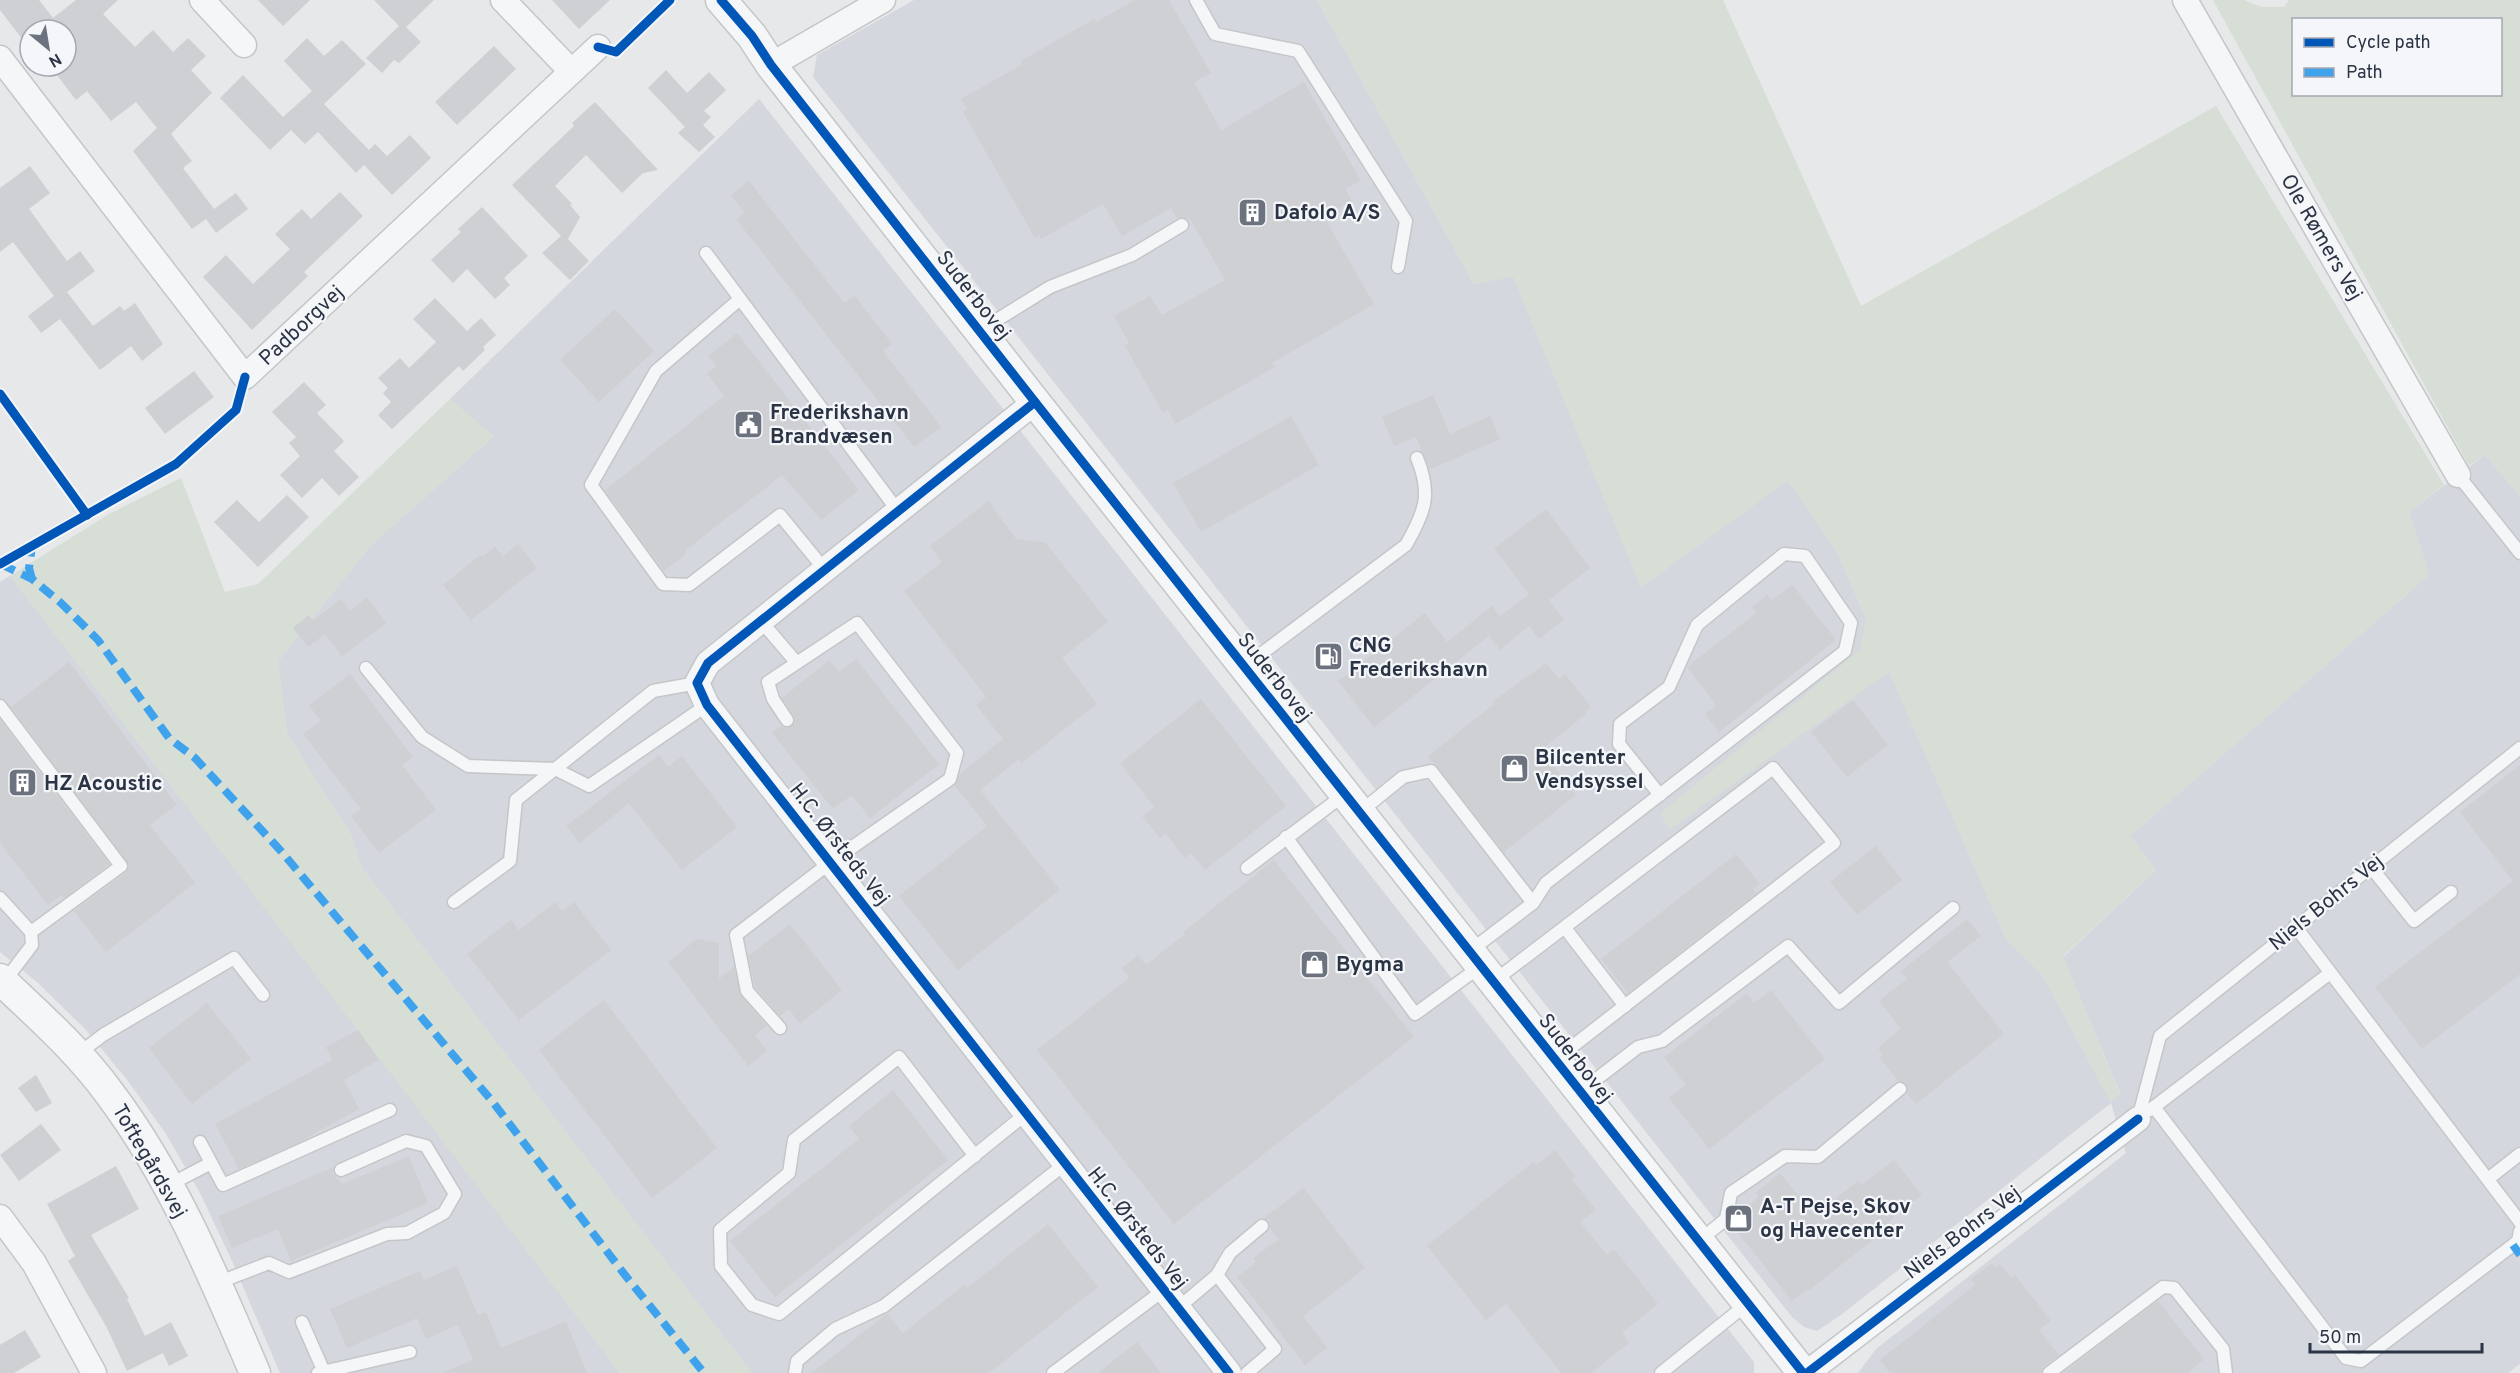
<svg xmlns="http://www.w3.org/2000/svg" width="2520" height="1373" viewBox="0 0 2520 1373" font-family="Overpass,sans-serif">
	<style>
		.built { fill: #d4d7dd }
		.green { fill: #d6ded6; fill-rule: evenodd }
		.building { fill: #ced0d3 }
		.lines { fill: none; stroke-linecap: round; stroke-linejoin: round }
		.service-casing { stroke: #c4c6c8; stroke-width: 15 }
		.minor-casing { stroke: #c4c6c8; stroke-width: 27 }
		.tertiary-casing { stroke: #c4c6c8; stroke-width: 33 }
		.service { stroke: #f5f6f7; stroke-width: 12 }
		.minor { stroke: #f5f6f7; stroke-width: 24 }
		.tertiary { stroke: #f5f6f7; stroke-width: 30 }
		.quiet { stroke: #3ea3ec; stroke-width: 8; stroke-dasharray: 15 8; stroke-linecap: butt }
		.cycleway-casing { stroke: #f4f6f9; stroke-width: 13 }
		.cycleway { stroke: #0057b8; stroke-width: 9 }
		.labels { text-anchor: middle; stroke-width: 4.5; stroke-linejoin: round; paint-order: stroke }
		.poi-label { font-size: 21px; font-weight: bold; fill: #2b3445; stroke: #f4f6f9; text-anchor: start }
		.street-label { font-size: 21px; fill: #2b3445; stroke: #f4f6f9 }
	</style>
	<rect width="100%" height="100%" fill="#e6e8ea"/>
	<g class="built">
		<polygon points="914,0 1317,0 1474,284 1513,276 1641,587 1788,480 1838,554 2006,939 2042,974 2111,1102 2120,1093 2063,957 2156,870 2130,836 2429,575 2409,512 2485,455 2520,496 2520,1364 2508,1373 1858,1373 1876,1349 2126,1153 2111,1103 1841,1315 1817,1331 1804,1327 1792,1317 813,77 817,55"/>
		<polygon points="759,99 1754,1362 1754,1373 752,1373 744,1363 361,867 351,835 287,734 278,661 372,544 493,437 450,399"/>
		<polygon points="10,576 233,864 620,1373 280,1373 232,1261 200,1193 166,1134 128,1081 86,1030 37,982 0,952 0,582"/>
	</g>
	<g class="green">
		<polygon points="1317,0 1723,0 1861,306 2216,106 2444,485 2409,512 2429,575 2130,836 2156,870 2063,956 2120,1094 2111,1102 2042,974 2006,939 1889,672 1669,830 1660,813 1860,650 1866,618 1838,554 1788,480 1641,588 1513,277 1474,284"/>
		<path d="M2213,0H2244L2261,7H2284L2289,0H2520V496L2485,455L2469,466ZM2294,20H2500V94H2294Z"/>
		<polygon points="450,399 494,436 372,544 278,661 287,734 351,835 361,867 752,1373 620,1373 10,576 109,514 181,478 225,592 258,584"/>
	</g>
	<g class="building">
		<polygon points="0,0 39,0 53,18 76,0 118,0 103,14 135,47 153,30 173,52 188,38 206,56 191,70 212,93 171,134 192,161 183,168 214,209 236,193 248,209 216,233 206,219 192,229 133,151 157,128 136,102 111,121 87,91 76,100 50,66 66,66 66,30 30,30 30,49 0,10"/>
		<polygon points="258,0 310,0 283,26"/>
		<polygon points="374,0 434,0 406,27 421,42 399,63 394,60 382,73 366,58 399,26"/>
		<polygon points="552,0 610,0 579,29"/>
		<polygon points="1135,0 1169,0 1211,73 1194,82 1221,130 1304,82 1361,181 1345,189 1352,201 1324,217 1374,304 1272,363 1275,367 1175,424 1168,410 1163,413 1125,346 1129,343 1114,316 1150,296 1162,315 1225,280 1190,219 1177,218 1171,208 1122,236 1103,204 1041,239 1039,235 1035,238 963,112 967,109 961,99 1023,64 1021,61 1094,19 1096,22"/>
		<polygon points="307,38 324,56 342,40 366,64 324,104 369,150 375,144 387,156 410,135 431,158 392,195 364,165 356,173 318,132 305,144 291,130 270,150 220,98 243,75 283,117 312,91 284,61"/>
		<polygon points="494,46 516,69 457,125 435,102"/>
		<polygon points="666,70 687,93 709,72 726,90 704,111 711,117 703,125 715,137 699,152 678,133 685,127 648,88"/>
		<polygon points="595,102 658,170 643,173 622,193 586,155 555,186 572,204 570,205 580,217 568,239 589,261 570,280 542,253 561,236 512,185 574,126 572,123"/>
		<polygon points="30,166 50,193 29,209 67,261 80,251 95,271 67,292 93,326 120,306 124,311 135,303 163,344 142,361 131,346 100,370 60,319 41,333 28,316 54,296 13,242 0,252 0,188"/>
		<polygon points="749,181 844,303 854,296 856,297 892,344 883,351 941,427 914,447 736,219 745,213 731,195"/>
		<polygon points="340,192 363,216 304,272 308,276 252,330 203,277 226,255 253,284 290,249 275,234 302,209 311,219"/>
		<polygon points="482,207 528,256 504,278 510,285 495,299 467,269 453,283 431,260 461,232 458,229"/>
		<polygon points="435,298 467,331 481,318 496,335 483,347 485,350 463,371 459,366 392,429 378,415 391,402 383,393 388,388 378,378 400,358 409,368 436,342 413,319"/>
		<polygon points="615,309 654,351 599,402 560,360"/>
		<polygon points="737,333 859,490 821,520 782,475 686,550 685,555 664,571 605,490 724,396 707,374 716,366 708,356"/>
		<polygon points="194,371 214,397 165,434 145,408"/>
		<polygon points="304,382 326,405 317,413 344,441 334,451 359,477 339,496 322,478 302,498 280,475 300,456 289,443 296,437 272,412"/>
		<polygon points="1433,395 1450,434 1490,416 1500,439 1430,469 1416,437 1394,446 1382,417"/>
		<polygon points="1291,416 1319,465 1201,532 1173,483"/>
		<polygon points="287,495 309,517 258,567 214,522 237,500 259,522"/>
		<polygon points="988,501 1016,539 1046,543 1108,622 1062,658 1097,704 1021,763 1019,759 980,790 1060,890 958,970 899,896 987,826 955,786 960,774 1003,739 976,705 986,697 904,591 942,562 930,546"/>
		<polygon points="1546,509 1590,568 1549,600 1564,620 1539,639 1529,626 1500,650 1489,636 1374,727 1338,681 1425,613 1447,642 1492,606 1500,616 1529,594 1494,548"/>
		<polygon points="518,544 537,568 471,620 443,585 480,555 482,557 495,547 503,556"/>
		<polygon points="1792,585 1836,640 1719,732 1705,714 1716,705 1687,667 1756,613 1752,607 1767,595 1772,600"/>
		<polygon points="367,597 386,623 342,656 325,634 308,647 293,628 309,615 313,621 341,599 350,611"/>
		<polygon points="856,659 939,764 870,818 852,795 833,809 772,733 781,726 788,728 795,723 794,716 782,698 829,660 839,672"/>
		<polygon points="69,662 177,805 150,825 195,883 106,952 74,911 126,873 129,864 11,707"/>
		<polygon points="1546,663 1559,679 1565,674 1591,707 1585,712 1586,714 1541,750 1576,795 1504,852 1428,756 1494,704 1492,702"/>
		<polygon points="350,674 413,757 402,765 436,810 379,853 351,816 361,809 303,734 321,721 309,705"/>
		<polygon points="1201,699 1286,806 1205,870 1191,853 1185,858 1165,833 1160,838 1142,816 1154,807 1120,763"/>
		<polygon points="1853,700 1888,745 1847,777 1811,732"/>
		<polygon points="0,720 109,864 64,898 62,895 48,905 0,843"/>
		<polygon points="659,755 668,767 682,756 737,827 682,870 629,803 580,843 566,826"/>
		<polygon points="2520,765 2520,974 2422,1049 2375,987 2513,881 2460,812"/>
		<polygon points="1876,846 1902,880 1857,915 1830,882"/>
		<polygon points="1736,854 1760,884 1753,889 1756,893 1628,993 1601,959"/>
		<polygon points="1274,860 1414,1037 1174,1224 1037,1050 1129,978 1122,968 1138,955 1146,965 1185,934 1183,932"/>
		<polygon points="555,902 562,911 574,902 611,950 519,1020 467,954 511,920 519,930"/>
		<polygon points="1967,919 1981,936 1947,962 2004,1034 1916,1104 1907,1093 1907,1084 1898,1081 1879,1057 1883,1054 1878,1048 1901,1029 1879,1001 1907,979 1901,971"/>
		<polygon points="790,924 842,990 800,1024 789,1009 780,1016 755,987 748,956"/>
		<polygon points="697,939 719,943 719,979 734,967 741,996 767,1026 755,1035 767,1051 748,1066 668,962"/>
		<polygon points="1771,990 1825,1059 1709,1149 1669,1098 1686,1085 1664,1057 1747,993 1754,1003"/>
		<polygon points="604,1000 717,1148 652,1198 539,1050"/>
		<polygon points="207,1003 251,1059 192,1104 149,1048"/>
		<polygon points="358,1030 379,1060 344,1080 359,1109 299,1142 239,1169 215,1124 332,1060 326,1047"/>
		<polygon points="36,1075 52,1103 36,1112 18,1088"/>
		<polygon points="893,1090 948,1160 775,1297 730,1241 859,1139 849,1126"/>
		<polygon points="41,1124 61,1150 19,1181 0,1155"/>
		<polygon points="1555,1150 1576,1177 1572,1180 1596,1210 1580,1222 1607,1255 1614,1249 1658,1304 1622,1333 1629,1343 1591,1373 1561,1373 1506,1304 1486,1320 1427,1246 1533,1162 1536,1165"/>
		<polygon points="409,1156 428,1203 291,1261 278,1229 232,1248 218,1216 334,1167 333,1173 342,1184"/>
		<polygon points="1894,1160 1922,1195 1889,1221 1892,1225 1808,1291 1807,1289 1792,1301 1732,1225 1735,1215 1759,1197 1755,1193 1780,1173 1814,1215 1858,1181 1861,1185"/>
		<polygon points="116,1166 139,1209 91,1235 129,1298 127,1299 145,1336 171,1322 188,1356 169,1366 163,1353 127,1371 106,1326 68,1261 75,1256 47,1204"/>
		<polygon points="1304,1188 1365,1268 1303,1316 1327,1348 1305,1365 1237,1277 1256,1262 1253,1258 1279,1239 1270,1228 1269,1221 1264,1218"/>
		<polygon points="1048,1224 1098,1287 989,1373 811,1373 887,1314 903,1333 964,1285 967,1288"/>
		<polygon points="1992,1263 1995,1268 2000,1264 2011,1278 2015,1275 2051,1321 2039,1330 2059,1355 2044,1366 2041,1373 1890,1373 1880,1360 1975,1285 1971,1279"/>
		<polygon points="457,1266 478,1315 486,1312 501,1348 566,1321 587,1373 442,1373 473,1360 458,1325 426,1339 417,1318 347,1348 330,1309 420,1271 424,1280"/>
		<polygon points="2158,1301 2204,1359 2187,1373 2063,1373"/>
		<polygon points="25,1330 41,1357 14,1373 0,1373 0,1345"/>
		<polygon points="1137,1342 1161,1373 1098,1373"/>
	</g>
	<g class="lines">
		<defs>
			<g id="service">
				<polyline points="1196,0 1215,34 1298,51 1406,221 1398,267"/>
				<polyline points="706,253 898,511"/>
				<polyline points="740,299 656,371 591,485 663,584 689,585 780,515 825,570"/>
				<polyline points="979,331 1050,287 1132,255 1182,225"/>
				<polyline points="2458,475 2520,553"/>
				<polyline points="761,621 796,662"/>
				<path d="M1245,666L1406,545C1425,512 1432,494 1417,458"/>
				<polyline points="366,668 422,737 468,766 555,769 589,786 707,705"/>
				<polyline points="0,706 121,866 31,932"/>
				<polyline points="1360,812 1403,777 1431,771 1533,903"/>
				<polyline points="1286,837 1415,1014 1481,966"/>
				<polyline points="2370,866 2414,921 2451,892"/>
				<polyline points="1247,868 1345,794"/>
				<polyline points="0,898 31,932 32,945 4,982"/>
				<polyline points="454,902 510,861 516,800 653,691 697,683"/>
				<polyline points="2295,926 2520,1222"/>
				<polyline points="1565,928 1625,1006"/>
				<polyline points="1470,951 1533,903 1546,883 1845,651 1851,623 1805,556 1784,554 1697,625 1669,687 1620,724 1619,744 1660,795"/>
				<polyline points="1494,981 1773,768 1834,843 1555,1060"/>
				<polyline points="780,1028 747,991 736,935 831,862 950,779 957,753 857,623 768,682 773,699 787,720"/>
				<polyline points="78,1054 103,1035 234,958 263,995"/>
				<polyline points="1581,1091 1638,1047 1662,1041 1788,946 1839,1003 1953,908"/>
				<polyline points="2154,1107 2346,1358 2361,1361 2513,1245 2518,1241 2520,1231"/>
				<polyline points="2150,1110 2330,973"/>
				<polyline points="2138,1119 2160,1036 2520,748"/>
				<polyline points="200,1142 223,1185 390,1110"/>
				<polyline points="975,1156 899,1057 794,1140 789,1173 720,1230 721,1266 752,1305 779,1314 1027,1113"/>
				<polyline points="2488,1179 2520,1154"/>
				<polyline points="169,1185 211,1163"/>
				<polyline points="1700,1240 1726,1219 1731,1193 1785,1156 1818,1157 1900,1089"/>
				<polyline points="1217,1275 1275,1349 1247,1373"/>
				<polyline points="217,1283 269,1263 289,1272 387,1234 407,1233 444,1213 455,1194 426,1146 406,1141 341,1170"/>
				<polyline points="1178,1308 1217,1275 1230,1253 1262,1226"/>
				<polyline points="302,1322 324,1372"/>
				<polyline points="318,1373 410,1352"/>
				<polyline points="795,1373 797,1361 835,1329 884,1306 1065,1164"/>
				<polyline points="1053,1373 1164,1290"/>
				<polyline points="1661,1373 1747,1304"/>
				<polyline points="2049,1373 2163,1287 2174,1288 2223,1349 2226,1373"/>
			</g>
			<g id="minor">
				<polyline points="202,0 244,45"/>
				<polyline points="503,0 571,71"/>
				<polyline points="2185,0 2458,475"/>
				<polyline points="0,58 245,377 598,47"/>
				<polyline points="771,65 883,0"/>
				<polyline points="1035,402 708,663 697,683 707,705 1229,1373"/>
				<polyline points="0,1217 34,1263 94,1373"/>
				<polyline points="1807,1373 2138,1119"/>
			</g>
			<g id="tertiary">
				<polyline points="721,0 752,36 771,65 1035,402 1803,1373"/>
				<path d="M0,979C38,1015 79,1051 110,1094C173,1178 214,1277 255,1373"/>
			</g>
		</defs>
		<use href="#service" class="service-casing"/>
		<use href="#minor" class="minor-casing"/>
		<use href="#tertiary" class="tertiary-casing"/>
		<use href="#service" class="service"/>
		<use href="#minor" class="minor"/>
		<use href="#tertiary" class="tertiary"/>
		<g class="quiet">
			<polyline points="1,564 32,579 61,603 98,640 169,738 195,758 280,850 492,1101 625,1275 704,1373"/>
			<polyline points="32,579 29,568 32,546"/>
			<polyline points="2513,1245 2520,1255"/>
		</g>
		<defs>
			<g id="cycleway">
				<polyline points="721,0 752,36 771,65 1035,402 1803,1373"/>
				<polyline points="598,47 616,52 670,0"/>
				<polyline points="0,394 87,515"/>
				<polyline points="1035,402 708,663 697,683 707,705 1229,1373"/>
				<polyline points="0,564 176,464 236,410 245,377"/>
				<polyline points="1807,1373 2138,1119"/>
			</g>
		</defs>
		<use href="#cycleway" class="cycleway-casing"/>
		<use href="#cycleway" class="cycleway"/>
	</g>
	<defs>
		<symbol id="building-square" viewBox="-11 -11 22 22"><rect x="-9" y="-9" width="18" height="18" rx="4" fill="#6c737f" stroke="#f4f6f9"/><path d="M-4-6H4V6H1V3H-1V6H-4ZM-2.5-4.3h1.7v1.8h-1.7ZM.8-4.3h1.7v1.8H.8ZM-2.5-1h1.7V.8h-1.7ZM.8-1h1.7V.8H.8Z" fill="#fff"/></symbol>
		<symbol id="civic-square" viewBox="-11 -11 22 22"><rect x="-9" y="-9" width="18" height="18" rx="4" fill="#6c737f" stroke="#f4f6f9"/><path d="M-.6-6.5H3V-4.5H.6V-3L4-1V1h2V6H-6V1h2V-1L-.6-3ZM-1.2 2.5V6h2.4V2.5Z" fill="#fff"/></symbol>
		<symbol id="fuel-square" viewBox="-11 -11 22 22"><rect x="-9" y="-9" width="18" height="18" rx="4" fill="#6c737f" stroke="#f4f6f9"/><path d="M-5.5-6h7V0h2V4h1.3V-2.5L3-4.5l.8-.8L6-3V5H2.5V1h-1V6h-7ZM-4.2-4.7v3.2H.2V-4.7Z" fill="#fff"/></symbol>
		<symbol id="shop-square" viewBox="-11 -11 22 22"><rect x="-9" y="-9" width="18" height="18" rx="4" fill="#6c737f" stroke="#f4f6f9"/><path d="M-5-2.5h2.3a2.7 3.5 0 0 1 5.4 0H5L5.5 6h-11ZM-1.5-2.5h3a1.5 2.3 0 0 0-3 0Z" fill="#fff"/></symbol>
	</defs>
	<g fill-rule="evenodd">
		<use href="#building-square" x="1236" y="196" width="33" height="33"/>
		<use href="#civic-square" x="732" y="408" width="33" height="33"/>
		<use href="#fuel-square" x="1312" y="640" width="33" height="33"/>
		<use href="#shop-square" x="1498" y="752" width="33" height="33"/>
		<use href="#building-square" x="6" y="766" width="33" height="33"/>
		<use href="#shop-square" x="1298" y="948" width="33" height="33"/>
		<use href="#shop-square" x="1722" y="1202" width="33" height="33"/>
	</g>
	<g class="labels">
		<g class="poi-label">
			<text x="1274" y="219">Dafolo A/S</text>
			<text x="770" y="419">Frederikshavn<tspan x="770" dy="24">Brandvæsen</tspan></text>
			<text x="1349" y="652">CNG<tspan x="1349" dy="24">Frederikshavn</tspan></text>
			<text x="1535" y="764">Bilcenter<tspan x="1535" dy="24">Vendsyssel</tspan></text>
			<text x="44" y="790">HZ Acoustic</text>
			<text x="1336" y="971">Bygma</text>
			<text x="1760" y="1213">A-T Pejse, Skov<tspan x="1760" dy="24">og Havecenter</tspan></text>
		</g>
		<g class="street-label">
			<text transform="translate(2322 237) rotate(60)" y="7">Ole Rømers Vej</text>
			<text transform="translate(974 295) rotate(52)" y="7">Suderbovej</text>
			<text transform="translate(301 325) rotate(-43)" y="7">Padborgvej</text>
			<text transform="translate(1275 677) rotate(52)" y="7">Suderbovej</text>
			<text transform="translate(840 844) rotate(52)" y="7">H.C. Ørsteds Vej</text>
			<text transform="translate(2326 902) rotate(-39)" y="7">Niels Bohrs Vej</text>
			<text transform="translate(1576 1058) rotate(52)" y="7">Suderbovej</text>
			<text transform="translate(150 1161) rotate(60)" y="7">Toftegårdsvej</text>
			<text transform="translate(1138 1228) rotate(52)" y="7">H.C. Ørsteds Vej</text>
			<text transform="translate(1962 1232) rotate(-37)" y="7">Niels Bohrs Vej</text>
		</g>
	</g>
	<rect x="2292" y="18" width="210" height="78" fill="#f4f6f9" stroke="#a4a8b1" stroke-width="1.5"/>
	<rect x="2304" y="38" width="30" height="9" fill="#0057b8" stroke="#a4a8b1" stroke-width="1.5"/>
	<text x="2346" y="48" font-size="18" fill="#2b3445">Cycle path</text>
	<rect x="2304" y="68" width="30" height="9" fill="#3ea3ec" stroke="#a4a8b1" stroke-width="1.5"/>
	<text x="2346" y="78" font-size="18" fill="#2b3445">Path</text>
	<g transform="translate(48 48) rotate(150)"><circle r="28" fill="#f4f6f9" stroke="#a4a8b1" stroke-width="1.5"/>
	<path d="M0-4.5L10 22L0 15L-10 22Z" fill="#6c737f"/>
	<text y="-9" font-size="16" font-weight="bold" text-anchor="middle" fill="#2b3445">N</text>
	</g>
	<path d="M2310 1343v9h172v-9" fill="none" stroke="#2b3445" stroke-width="3"/>
	<text x="2319" y="1343" font-size="18" fill="#2b3445" stroke="#f4f6f9" stroke-width="4.5" paint-order="stroke">50 m</text>
</svg>
